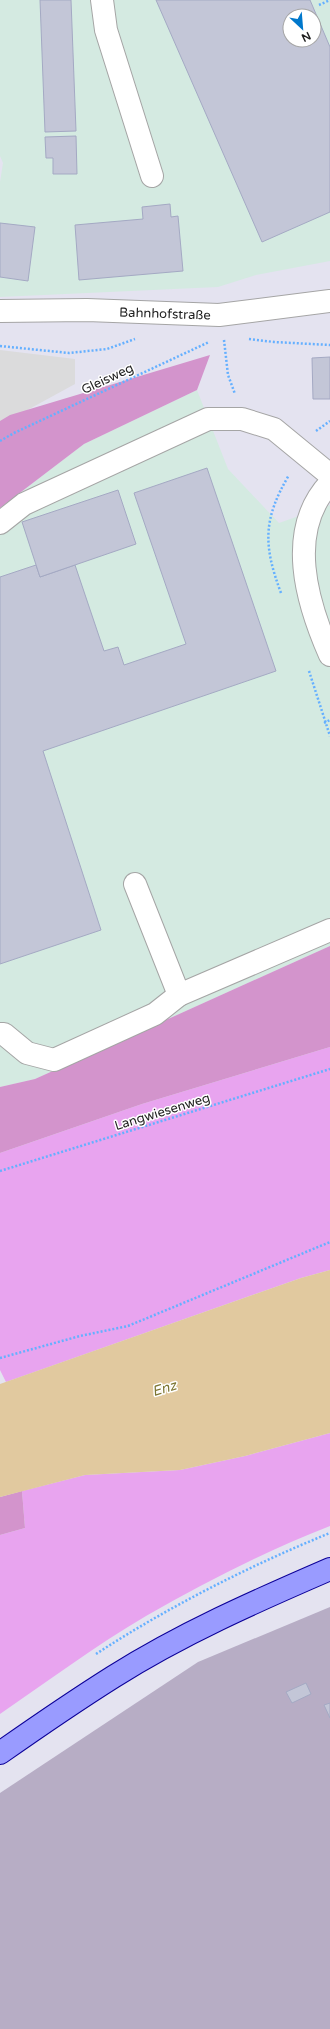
<svg xmlns="http://www.w3.org/2000/svg" width="330" height="2029" viewBox="0 0 330 2029" font-family="'Varela Round',sans-serif">
	<style>
		.residential { fill: #dbdbdc }
		.industrial { fill: #d4eae1; fill-rule: evenodd }
		.construction { fill: #b7adc5 }
		.grass { fill: #e8a4ef }
		.forest { fill: #d394cc }
		.water { fill: #e1c99f }
		.building { fill: #c3c6d7; stroke: #a4a9c3; fill-rule: evenodd }
		.lines { fill: none; stroke-linecap: round; stroke-linejoin: round }
		.minor-casing { stroke: #a5a5a5; stroke-width: 24 }
		.major-casing { stroke: #0c0098; stroke-width: 24 }
		.path { stroke: #65b0ff; stroke-width: 2.5; stroke-dasharray: 2 2; stroke-linecap: butt }
		.minor { stroke: #fff; stroke-width: 22 }
		.major { stroke: #999bff; stroke-width: 22 }
		.labels { text-anchor: middle; stroke-width: 3; stroke-linejoin: round; paint-order: stroke }
		.street-label { font-size: 13px; fill: #1e1e1e; stroke: #fff }
		.water-label { font-size: 14px; font-style: italic; fill: #7c7531; stroke: #fff }
	</style>
	<rect width="100%" height="100%" fill="#e4e3f0"/>
	<polygon class="residential" points="0,350 75,359 75,384 0,425"/>
	<g class="industrial">
		<path d="M0,0H330V261L256,275L218,287L0,297V182L3,163L0,156ZM290,16H314V40H290Z"/>
		<polygon points="197,390 228,469 279,523 330,505 330,946 35,1079 0,1087 0,508 84,444"/>
	</g>
	<polygon class="construction" points="330,1607 330,2029 0,2029 0,1793 198,1662"/>
	<g class="grass">
		<polygon points="330,1047 330,1270 301,1278 6,1382 0,1370 0,1153 142,1104"/>
		<path d="M330,1433V1526C266,1551 205,1582 146,1616C95,1646 48,1681 0,1714V1535L25,1528L22,1491L85,1475L180,1470L245,1456Z"/>
	</g>
	<g class="forest">
		<polygon points="210,355 197,390 84,444 0,508 0,421 10,415"/>
		<polygon points="330,946 330,1047 142,1104 0,1153 0,1087 35,1079"/>
		<polygon points="22,1491 25,1528 0,1535 0,1497"/>
	</g>
	<polygon class="water" points="330,1270 330,1433 245,1456 180,1470 85,1475 0,1497 0,1384 301,1278"/>
	<g class="building">
		<polygon points="40,0 71,0 76,131 45,132"/>
		<path d="M156,0H310L330,47V212L262,242ZM290,16H314V40H290Z"/>
		<polygon points="76,136 77,174 53,174 53,158 46,158 45,137"/>
		<polygon points="170,204 171,217 178,216 183,271 79,280 75,225 143,219 142,207"/>
		<polygon points="0,223 35,227 28,281 0,277"/>
		<polygon points="330,357 330,399 313,399 312,358"/>
		<polygon points="207,468 276,671 43,751 101,930 0,964 0,577 36,565 40,577 75,565 104,651 118,647 124,665 186,644 134,493"/>
		<polygon points="118,490 136,544 40,577 22,522"/>
		<polygon points="306,1683 311,1694 292,1703 286,1692"/>
		<polygon points="330,1703 330,1718 324,1705"/>
	</g>
	<g class="lines">
		<defs>
			<g id="minor">
				<polyline points="102,0 106,30 152,176"/>
				<polyline points="0,311 87,310 219,315 330,301"/>
				<path d="M330,483C285,531 307,603 330,655"/>
				<polyline points="0,523 24,504 208,419 242,419 274,429 330,475"/>
				<polyline points="135,884 179,995 330,930"/>
				<polyline points="0,1034 4,1034 27,1053 54,1060 155,1014 179,995"/>
			</g>
			<path id="major" d="M0,1753C37,1727 75,1701 113,1677C181,1634 256,1601 330,1569"/>
		</defs>
		<use href="#minor" class="minor-casing"/>
		<use href="#major" class="major-casing"/>
		<g class="path">
			<polyline points="319,5 330,0"/>
			<polyline points="249,339 274,342 330,345"/>
			<polyline points="224,340 228,375 235,394"/>
			<polyline points="0,346 69,353 107,349 135,339"/>
			<polyline points="316,431 330,421"/>
			<polyline points="0,441 14,433 209,342"/>
			<path d="M281,593C263,545 263,519 289,475"/>
			<polyline points="309,671 330,736"/>
			<polyline points="324,723 330,720"/>
			<polyline points="0,1171 330,1069"/>
			<polyline points="0,1358 80,1336 128,1326 330,1242"/>
			<path d="M96,1654C168,1607 251,1565 330,1533"/>
		</g>
		<use href="#minor" class="minor"/>
		<use href="#major" class="major"/>
	</g>
	<g class="labels">
		<g class="street-label">
			<text transform="translate(165 313) rotate(2)" y="5">Bahnhofstraße</text>
			<text transform="translate(107 378) rotate(-25)" y="5">Gleisweg</text>
			<text transform="translate(162 1111) rotate(-17)" y="5">Langwiesenweg</text>
		</g>
		<g class="water-label">
			<text transform="translate(164 1388) rotate(-17)" y="5">Enz</text>
		</g>
	</g>
	<g transform="translate(302 28) rotate(154)"><circle r="19" fill="#ffffff" stroke="#a5a5a5"/>
	<path d="M0-3L7 15L0 10L-7 15Z" fill="#0078cc"/>
	<text y="-6" font-size="11" font-weight="bold" text-anchor="middle" fill="#1e1e1e">N</text>
	</g>
</svg>
